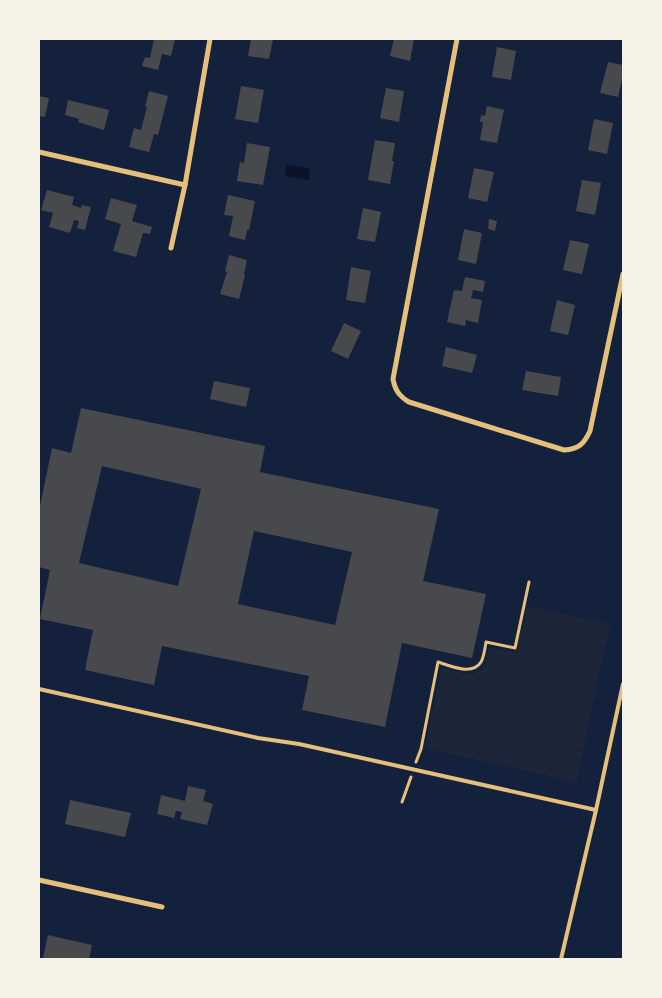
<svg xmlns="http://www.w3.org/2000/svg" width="662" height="998" viewBox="0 0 662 998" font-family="Arial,sans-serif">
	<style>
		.green { fill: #1d2539 }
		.water { fill: #0b132b }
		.building { fill: #48494c; fill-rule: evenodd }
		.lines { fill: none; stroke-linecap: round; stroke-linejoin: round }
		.path { stroke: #e5c07b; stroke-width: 3 }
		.service { stroke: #e5c07b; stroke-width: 4 }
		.minor { stroke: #e5c07b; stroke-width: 5 }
	</style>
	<rect width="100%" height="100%" fill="#14213d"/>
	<path class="green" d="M527,606L610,624L576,782L428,749L426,743L441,671L442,669H445C458,672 478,680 486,664C488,659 488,653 490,648L517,653Z"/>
	<polygon class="water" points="288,165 308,168 310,171 309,179 306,180 286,176 285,174 286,166"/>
	<g class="building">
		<polygon points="154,39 175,39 171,56 162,54 158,70 142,66 145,57 150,58"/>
		<polygon points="251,39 273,39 269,59 248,56"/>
		<polygon points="394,39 414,39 410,61 390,56"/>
		<polygon points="497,47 516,51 511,80 492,77"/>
		<polygon points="608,62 623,65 623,75 618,97 600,93"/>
		<polygon points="241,86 264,90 258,123 235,119"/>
		<polygon points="386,88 404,91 399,122 380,118"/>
		<polygon points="149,91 168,96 158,135 154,134 149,152 129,147 134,128 141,130 147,107 145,107"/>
		<polygon points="39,96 49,98 45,117 39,116"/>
		<polygon points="68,100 109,110 104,130 78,122 79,119 65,115"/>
		<polygon points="487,106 504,110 497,143 480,140 483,122 480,122 481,115 485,116"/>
		<polygon points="594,119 613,123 607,154 588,150"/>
		<polygon points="375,140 395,143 392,161 394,161 390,184 368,180"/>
		<polygon points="247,143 270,147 263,185 237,181 240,162 244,163"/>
		<polygon points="474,168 494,172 487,202 468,198"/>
		<polygon points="582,180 601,183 595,215 576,211"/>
		<polygon points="47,190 74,197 72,205 81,208 82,205 91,207 85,230 77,228 79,221 74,220 70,233 49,227 53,213 41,210"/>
		<polygon points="228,195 255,201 249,230 247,230 245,240 229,236 233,216 224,215"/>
		<polygon points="111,198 137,205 132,221 152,227 150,234 143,233 136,257 113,251 121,224 105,219"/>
		<polygon points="363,208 381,212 375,242 357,239"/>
		<polygon points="489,219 497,221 495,231 488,229"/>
		<polygon points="464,229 482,233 476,264 458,260"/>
		<polygon points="570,240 589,244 582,274 563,270"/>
		<polygon points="229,255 247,260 244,275 245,275 239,299 220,294 227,272 225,271"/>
		<polygon points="351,267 371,271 365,303 346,300"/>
		<polygon points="465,277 485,281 483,292 473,290 471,298 482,300 478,323 466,320 465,326 447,322 454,290 462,291"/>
		<polygon points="557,300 575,305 568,335 550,331"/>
		<polygon points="344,323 361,331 348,359 331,351"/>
		<polygon points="446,347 477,355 472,373 442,366"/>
		<polygon points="526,371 561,377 558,396 522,390"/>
		<polygon points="214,381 250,388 246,407 210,399"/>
		<path d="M81,408L265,446L260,472L439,509L423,581L486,594L472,658L402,643L385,727L302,710L309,676L162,646L154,685L85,670L93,630L40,619L50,570L39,567V511L52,448L71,453ZM102,466L201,489L178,586L79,563ZM254,531L352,552L335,625L238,604Z"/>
		<polygon points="188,786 206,790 203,801 213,804 207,825 180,819 182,812 176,811 174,818 157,814 161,795 185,801"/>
		<polygon points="70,800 131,813 125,837 65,824"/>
		<polygon points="48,935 92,945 89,959 50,959 43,958"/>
	</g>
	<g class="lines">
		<g class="path">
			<path d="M416,762L421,749L438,662C451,666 472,676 481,662C484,657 485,648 486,642L515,648L529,582"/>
			<polyline points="402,802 411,777"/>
		</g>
		<g class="service">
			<polyline points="39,689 258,738 299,744 596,810"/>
			<polyline points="561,959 596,810 623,684"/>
		</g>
		<g class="minor">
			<path d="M457,39L393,379C395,390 399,396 409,402L564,450C579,449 584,444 590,431L623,274"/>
			<polyline points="39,152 185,185"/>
			<polyline points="171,248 185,185 210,39"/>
			<polyline points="39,880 162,907"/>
		</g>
	</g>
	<rect width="662" height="998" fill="none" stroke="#f6f1e7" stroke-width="80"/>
</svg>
